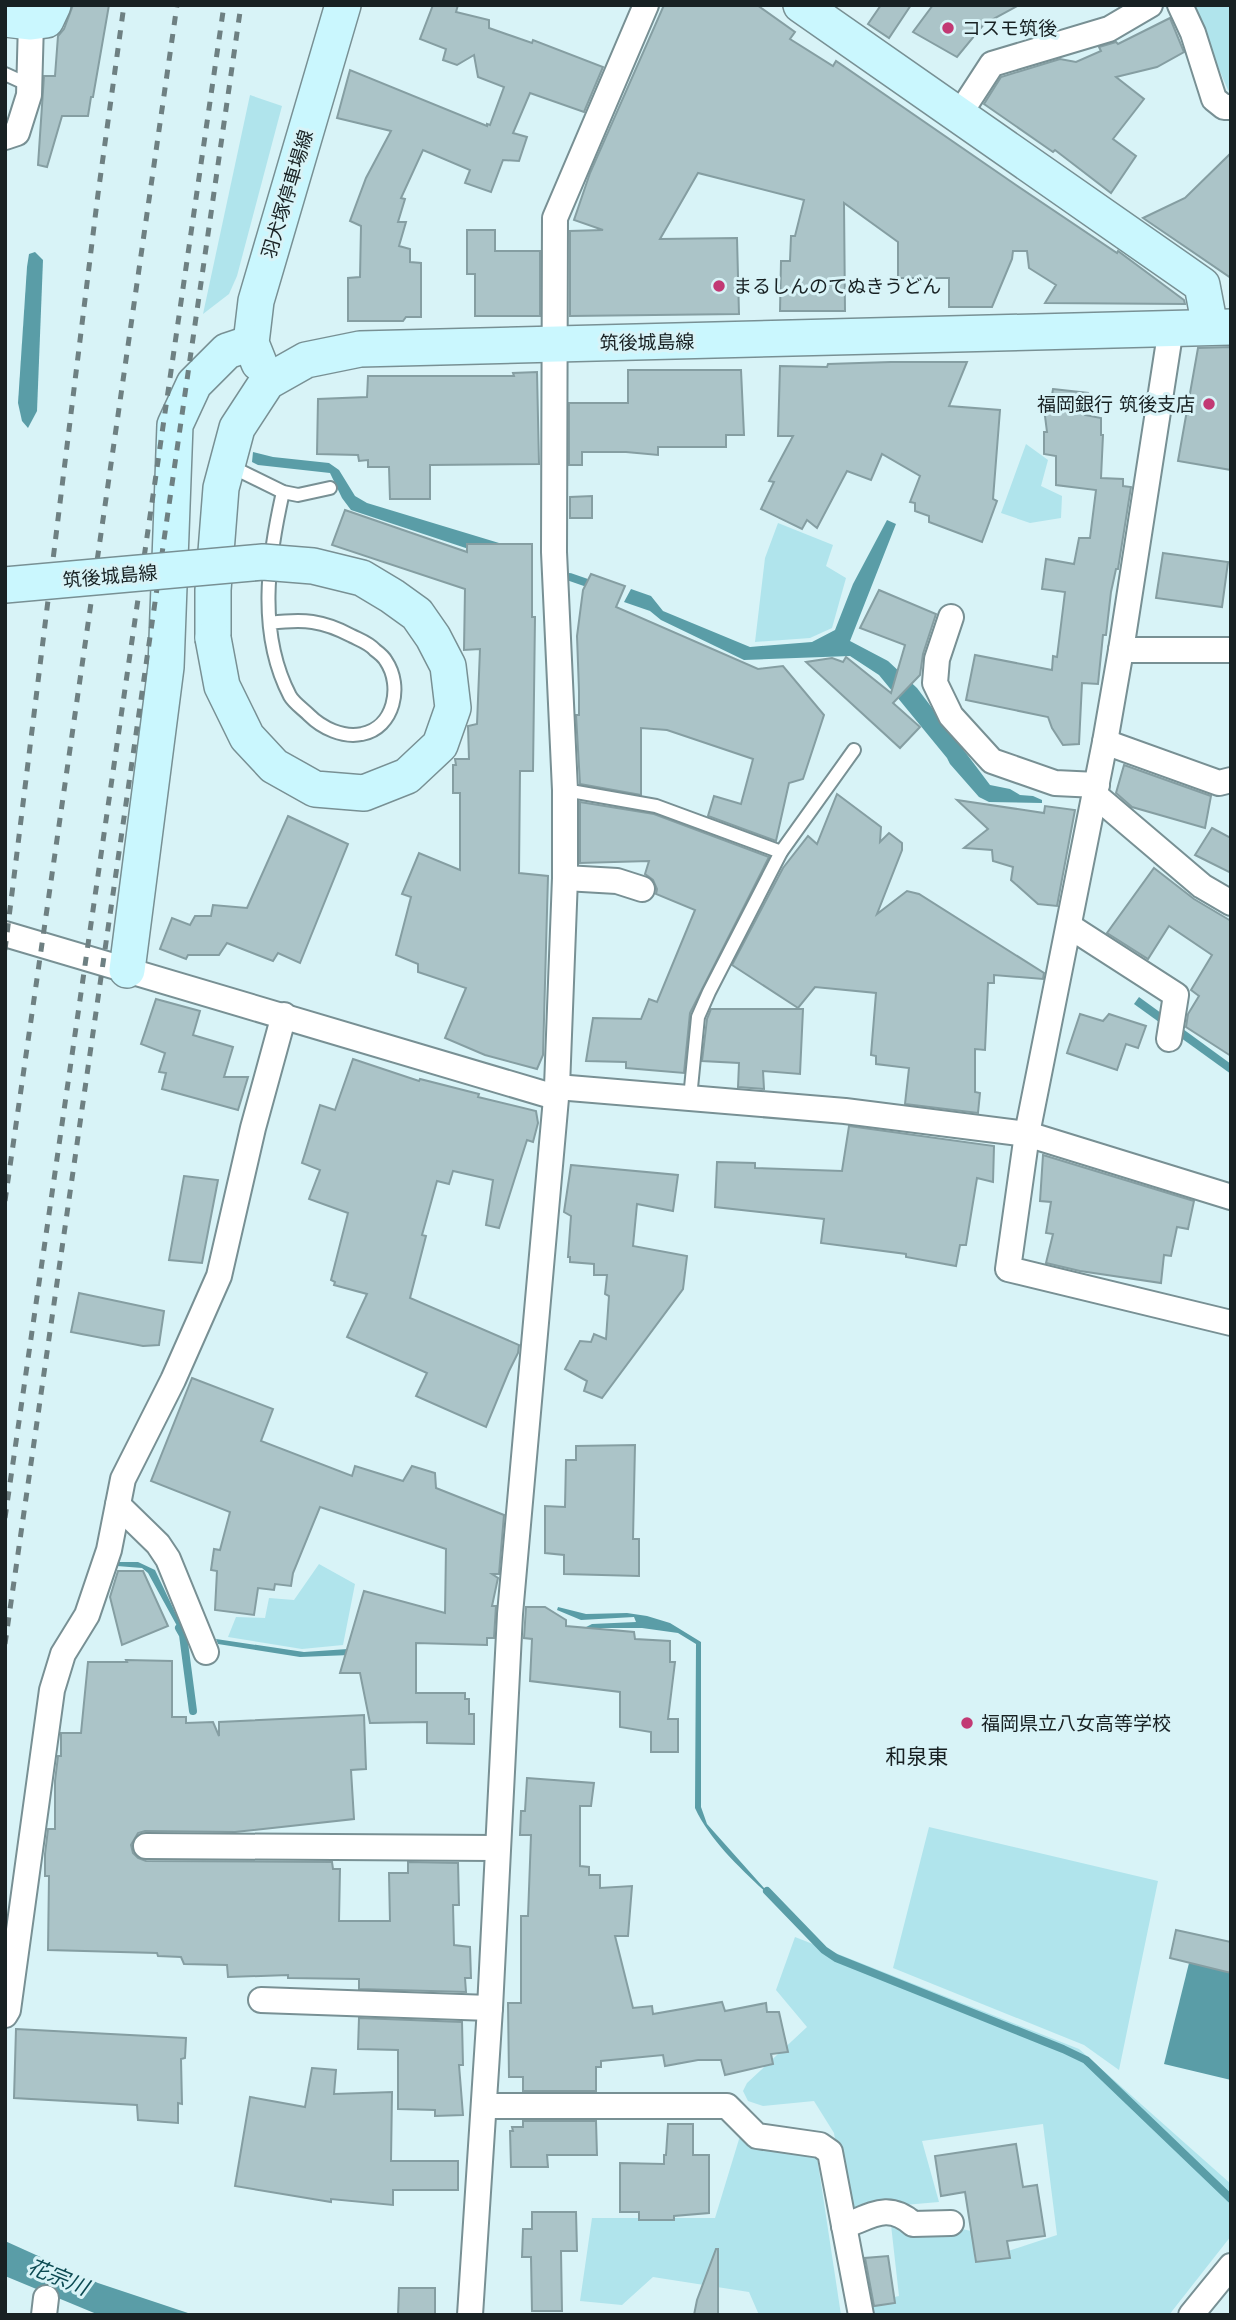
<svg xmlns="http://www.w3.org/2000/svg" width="1236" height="2320" viewBox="0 0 1236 2320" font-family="'DejaVu Sans','Noto Sans JP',sans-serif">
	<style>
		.green { fill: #b0e4ec }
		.water { fill: #5a9da7 }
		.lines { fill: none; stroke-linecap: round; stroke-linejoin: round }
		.stream { stroke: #5a9da7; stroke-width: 8 }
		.building { fill: #abc4c8; stroke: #859ea2; stroke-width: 2 }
		.lane-casing { stroke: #789094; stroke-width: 16 }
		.street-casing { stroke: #789094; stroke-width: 28 }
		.secondary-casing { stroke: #789094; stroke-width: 38 }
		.lane { stroke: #fff; stroke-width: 12 }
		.street { stroke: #fff; stroke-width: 24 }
		.secondary { stroke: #caf7fe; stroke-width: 35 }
		.rail { stroke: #6e8082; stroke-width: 5; stroke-dasharray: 9 9; stroke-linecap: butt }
		.secondary-bridge-casing { stroke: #789094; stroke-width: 38; stroke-linecap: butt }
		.secondary-bridge { stroke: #caf7fe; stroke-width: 35 }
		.poi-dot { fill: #c23974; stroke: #d8f3f7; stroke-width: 2.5 }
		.labels { text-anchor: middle; stroke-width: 6; stroke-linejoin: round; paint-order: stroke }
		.poi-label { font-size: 19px; fill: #182123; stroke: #d8f3f7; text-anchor: start }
		.street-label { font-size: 19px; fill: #182123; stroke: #d8f3f7 }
		.neighbourhood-label { font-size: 21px; fill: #182123; stroke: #d8f3f7 }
		.water-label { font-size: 21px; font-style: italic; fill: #0c4a52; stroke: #d8f3f7 }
	</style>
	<rect width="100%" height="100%" fill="#d8f3f7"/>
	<g class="green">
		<polygon points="1191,5 1231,5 1231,92 1228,90"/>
		<polygon points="250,95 282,106 237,276 229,294 203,314"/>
		<polygon points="1026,444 1048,460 1041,486 1062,496 1061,518 1030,523 1001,513"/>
		<polygon points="778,523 833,545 826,566 846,578 832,628 810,638 755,642 765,558"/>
		<polygon points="319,1564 355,1584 343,1645 302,1649 228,1637 236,1617 265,1618 269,1598 294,1600"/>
		<polygon points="929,1827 1158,1881 1119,2070 1084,2045 893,1968"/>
		<polygon points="795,1937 1079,2049 1231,2184 1231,2236 1169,2315 867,2315 864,2304 899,2296 890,2216 972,2231 975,2262 1057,2235 1043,2124 922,2141 939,2202 846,2210 834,2133 814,2101 763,2106 748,2101 743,2091 747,2083 807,2027 776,1990"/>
		<polygon points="740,2136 816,2150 841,2315 759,2315 749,2292 653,2277 622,2305 580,2301 592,2218 715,2218"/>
	</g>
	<g class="water">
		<polygon points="35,252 43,260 37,411 28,428 22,421 18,403 27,267 29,254"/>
		<polygon points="253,452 273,457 329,463 339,470 355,496 367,503 509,546 508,562 351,510 342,498 330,473 258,465 252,462"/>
		<polygon points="887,520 896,524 850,641 888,661 917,688 990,785 1010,789 1020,795 1033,796 1042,800 1042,803 989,802 979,797 950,764 947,758 879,675 850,656 744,660 661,620 650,611 624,602 631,589 651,596 663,611 750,647 812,642 835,630 853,584"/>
		<polygon points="1139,997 1231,1064 1231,1074 1134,1004"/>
		<polygon points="116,1562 138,1562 155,1570 183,1629 182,1639 176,1624 148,1573 142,1568 117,1566"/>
		<path d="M558,1607L586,1614L627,1613L647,1616L670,1623L701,1642V1807L707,1824L781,1907C751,1877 713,1847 695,1808L696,1644L678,1633L642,1628H594L547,1653L543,1649L592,1624L636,1622L634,1617L581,1620L557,1610Z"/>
		<polygon points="216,1639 304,1652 348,1649 350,1655 300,1657 218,1644"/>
		<polygon points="1189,1963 1231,1973 1231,2080 1164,2064"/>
		<polygon points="5,2241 98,2283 194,2315 99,2315 5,2276"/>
	</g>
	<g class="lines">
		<g class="stream">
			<polyline points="570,577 596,586"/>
			<polyline points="179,1628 183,1635 193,1711"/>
			<polyline points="767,1891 824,1950 836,1958 1063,2049 1086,2060 1231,2199"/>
		</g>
	</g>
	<g class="building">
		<polygon points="73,5 109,5 93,97 91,97 88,116 62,116 47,167 38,165 44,76 55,76 58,36 64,29"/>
		<polygon points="433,5 458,5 456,12 489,20 489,28 532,43 533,40 603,67 584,112 530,93 513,133 527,137 519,161 503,160 491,192 465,183 470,170 423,150 401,198 405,199 398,222 406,222 399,246 410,249 410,262 421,263 421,317 406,317 403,321 348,321 348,278 360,277 361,226 350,221 366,178 391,131 337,118 350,70 487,126 487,124 490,125 504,87 478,77 474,55 457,65 443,60 446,49 420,39"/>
		<polygon points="664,5 757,5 795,32 790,39 833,66 836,61 1016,185 1117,253 1118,251 1184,300 1185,304 1045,303 1056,285 1029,268 1027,251 1013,251 1012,259 992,307 949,307 949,278 898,278 898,242 844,203 845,311 780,311 781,261 790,261 791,236 795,236 804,200 698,173 660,239 737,238 739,314 570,316 570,231 603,230 574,220 590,173"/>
		<polygon points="881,5 911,5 889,38 868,24"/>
		<polygon points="933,5 1019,5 984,24 957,57 913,32"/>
		<polygon points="1170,18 1184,52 1157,67 1116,77 1144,99 1113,139 1136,156 1111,193 1055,150 1053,152 984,104 1001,77 1060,59 1076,62 1101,51 1099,47 1116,42 1118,44"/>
		<polygon points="1231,153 1231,278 1143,218 1185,198"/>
		<polygon points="467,230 495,230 495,251 540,251 540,316 475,316 475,274 467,274"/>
		<polygon points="1231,347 1231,470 1178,461 1198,348"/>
		<polygon points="891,362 967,362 949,406 1000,410 993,499 997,501 982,542 929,522 929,516 915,511 915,503 910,502 920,476 882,454 871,480 847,471 817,528 807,520 802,529 761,509 774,482 769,481 793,436 778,436 780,366 827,367 828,364"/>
		<polygon points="628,370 741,370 744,435 726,435 726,447 658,447 658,455 626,452 582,452 582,465 569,465 569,403 628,403"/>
		<polygon points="537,372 539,464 430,465 430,499 390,499 389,467 368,467 368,460 359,461 358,455 317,454 318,399 367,397 368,376 514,376 513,373"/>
		<polygon points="1053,389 1088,393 1085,415 1101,418 1101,435 1103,435 1101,478 1123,479 1123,486 1131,487 1118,569 1116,569 1111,592 1106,635 1103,635 1098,684 1082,683 1079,744 1063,745 1052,728 1048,717 966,700 975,655 1052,670 1053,656 1057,657 1065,592 1042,589 1046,559 1074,564 1079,538 1090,538 1096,490 1056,485 1056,456 1044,454 1044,432 1047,432 1044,408 1050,407"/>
		<polygon points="592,496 592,518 570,518 570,497"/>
		<polygon points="345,510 467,552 467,544 532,544 532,617 535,617 533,771 520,771 519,873 548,876 543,1055 537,1069 485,1055 445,1038 466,988 418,972 418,964 396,955 411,897 402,894 419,853 460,870 460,793 453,793 453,765 456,765 455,759 469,759 468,726 477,724 480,649 464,650 465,589 332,545"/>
		<polygon points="1163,553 1228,562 1222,607 1156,598"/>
		<polygon points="591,574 625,586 616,607 758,669 783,666 824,715 803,779 789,783 776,841 708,816 714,796 741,804 753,759 667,730 641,728 641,795 580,784 576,715 579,715 579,691 577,636 583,590"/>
		<polygon points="879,590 936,614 923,654 920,675 893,703 920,727 900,748 806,662 832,658 843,662 846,657 891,693 905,645 860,628"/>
		<polygon points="1124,765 1211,796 1205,828 1132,807 1116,793"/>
		<polygon points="837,794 881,827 880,842 889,833 902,843 902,850 877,914 907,891 919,894 1044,973 1043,979 994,975 994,983 988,983 985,1050 975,1049 975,1092 980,1093 978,1113 905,1104 909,1068 876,1064 876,1056 871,1055 876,993 815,987 798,1008 732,965 783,868 808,836 817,844"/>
		<polygon points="957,800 1044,813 1045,806 1075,810 1057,906 1038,904 1011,880 1013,867 993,861 992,850 964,848 988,829"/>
		<polygon points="580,802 654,814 769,857 690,1013 684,1073 626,1068 626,1062 586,1061 593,1018 641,1019 649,999 657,1002 695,910 656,894 657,889 653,880 645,874 649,861 580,863"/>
		<polygon points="288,816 348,844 300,963 278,953 273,961 227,943 219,955 188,955 186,959 160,949 172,918 190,925 195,916 211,916 213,905 247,908"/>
		<polygon points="1212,828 1231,838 1231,873 1195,855"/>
		<polygon points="1154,868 1194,899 1231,921 1231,1056 1186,1027 1188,1014 1199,996 1191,990 1212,955 1169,926 1148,959 1107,933"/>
		<polygon points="156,999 200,1011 193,1035 233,1047 224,1077 248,1077 238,1110 162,1089 166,1073 159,1072 165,1053 141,1044"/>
		<polygon points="711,1009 803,1009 800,1074 763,1071 764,1089 738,1087 739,1063 702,1061 707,1019"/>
		<polygon points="1080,1014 1103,1021 1109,1014 1146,1026 1138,1048 1126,1044 1117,1070 1067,1053"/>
		<polygon points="353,1059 419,1081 420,1079 479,1094 478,1097 536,1111 538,1123 533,1142 527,1140 499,1228 486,1225 493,1180 453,1171 449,1184 437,1181 422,1235 426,1236 410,1298 519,1345 518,1353 509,1371 486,1427 416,1396 427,1373 347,1337 367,1294 334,1285 335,1282 331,1280 348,1213 309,1199 320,1170 302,1163 320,1105 335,1110"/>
		<polygon points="849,1126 994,1146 993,1182 977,1178 966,1245 960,1245 956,1266 906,1257 906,1254 821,1243 824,1219 715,1207 717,1162 755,1163 755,1168 842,1171"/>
		<polygon points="1043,1155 1194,1201 1188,1229 1177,1227 1171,1256 1164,1255 1161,1283 1080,1271 1046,1263 1053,1234 1046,1233 1051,1202 1040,1201"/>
		<polygon points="571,1165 678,1175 673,1211 637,1204 633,1246 687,1256 683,1289 602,1398 584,1391 587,1381 565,1369 580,1341 591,1342 594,1334 606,1339 609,1296 605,1294 607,1275 594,1275 594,1264 570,1262 570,1257 568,1257 571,1216 564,1212"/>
		<polygon points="184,1176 218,1180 202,1263 169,1260"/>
		<polygon points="79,1293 164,1311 159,1345 143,1346 71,1332"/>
		<polygon points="192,1378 273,1409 261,1441 352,1476 355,1466 403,1481 412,1466 435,1473 436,1488 504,1515 499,1574 492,1574 498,1578 492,1606 496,1606 494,1638 487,1638 487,1645 416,1643 416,1693 465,1693 465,1699 469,1699 469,1714 474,1714 474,1744 427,1743 427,1722 370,1723 360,1673 340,1673 364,1591 445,1613 446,1549 320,1507 293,1573 291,1586 275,1584 274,1590 258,1588 254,1615 215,1610 217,1571 211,1570 214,1549 220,1550 230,1512 151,1481"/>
		<polygon points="635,1445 633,1539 639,1539 639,1576 564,1574 564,1555 545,1553 545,1506 565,1507 566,1460 576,1460 576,1446"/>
		<polygon points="118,1571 143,1571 168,1626 122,1645 110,1597"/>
		<polygon points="526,1607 545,1607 566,1620 566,1626 634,1632 635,1639 670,1641 670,1662 675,1662 668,1719 678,1719 678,1752 651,1752 651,1732 620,1727 620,1692 530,1681 532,1639 524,1638"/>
		<polygon points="126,1660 172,1661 172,1717 186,1717 186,1723 213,1722 219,1736 219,1722 364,1715 366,1769 351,1770 354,1819 235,1832 145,1831 138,1833 131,1845 133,1853 138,1858 146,1861 332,1862 333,1869 340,1869 339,1921 390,1921 389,1873 408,1873 408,1862 458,1863 459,1905 453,1905 454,1945 470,1947 471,1978 465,1978 466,1992 359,1989 359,1979 288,1978 288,1975 228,1977 227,1965 184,1964 181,1957 158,1956 157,1953 48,1950 49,1876 45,1876 45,1854 48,1829 55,1829 55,1781 58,1756 61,1756 61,1733 81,1733 88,1662 127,1662"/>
		<polygon points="527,1778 594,1783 591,1806 580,1806 580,1866 589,1867 589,1875 600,1875 600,1888 632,1886 628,1936 615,1936 633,2008 652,2006 653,2014 722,2002 725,2011 766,2003 767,2012 779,2012 788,2052 771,2054 773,2064 725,2075 721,2060 698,2060 665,2066 663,2055 601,2061 601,2067 596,2067 596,2091 523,2091 523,2077 509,2077 508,2003 521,2003 521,1916 528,1916 531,1835 520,1835 521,1811 525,1811"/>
		<polygon points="1176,1930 1231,1942 1231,1973 1170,1958"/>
		<polygon points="359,2018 462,2022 463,2065 459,2065 463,2115 435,2116 435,2110 398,2109 398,2050 358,2049"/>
		<polygon points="16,2029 186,2038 185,2058 181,2059 182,2104 178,2103 178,2123 138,2120 137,2105 14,2098"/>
		<polygon points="312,2068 336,2070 334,2094 392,2092 391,2161 458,2161 458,2190 393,2190 393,2205 331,2199 331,2202 235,2186 250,2097 305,2107"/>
		<polygon points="523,2121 596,2121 597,2155 547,2155 548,2167 511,2167 510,2131 513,2131 512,2127 523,2127"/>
		<polygon points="668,2124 693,2124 693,2155 709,2155 709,2213 674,2216 674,2220 639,2220 639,2212 620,2212 620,2163 664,2164 664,2155 666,2155"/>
		<polygon points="1016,2144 1023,2187 1037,2185 1045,2236 1007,2241 1010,2258 976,2262 965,2192 941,2196 935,2156"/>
		<polygon points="532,2212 576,2212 577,2251 561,2251 562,2311 532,2311 531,2257 522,2257 523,2229 532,2229"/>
		<polygon points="716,2249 718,2249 718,2315 694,2315 697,2300"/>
		<polygon points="888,2256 895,2303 874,2306 865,2258"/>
		<polygon points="399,2288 435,2288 435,2315 398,2315"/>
	</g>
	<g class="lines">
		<defs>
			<g id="lane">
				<polyline points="5,74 29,85"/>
				<polyline points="230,466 283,492 298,495 330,488"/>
				<path d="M270,623C304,619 322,620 352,636C360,640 369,643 375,650C379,653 384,657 386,661C403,686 394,728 362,734C343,738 322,728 309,715C303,709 294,703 290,696C257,633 268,558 283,492"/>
				<polyline points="565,790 656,806 781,852"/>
				<polyline points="690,1098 698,1017 709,992 781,852 854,750"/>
			</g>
			<g id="street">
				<polyline points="1180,5 1193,33 1214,99 1224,107 1231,107"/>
				<polyline points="966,104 992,64 1109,29 1150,5"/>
				<polyline points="5,137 17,133 29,95 31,22"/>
				<polyline points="1171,328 1121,650 1105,742 1027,1134 1008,1269 1231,1323"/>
				<polyline points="951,617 937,659 935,683 951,716 992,761 1055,783 1097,785"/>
				<polyline points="1121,650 1231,650"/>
				<polyline points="1105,742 1219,783 1231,780"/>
				<polyline points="1095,795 1202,886 1231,903"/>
				<polyline points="565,878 617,881 642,889"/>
				<polyline points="1069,926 1176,995 1169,1039"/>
				<polyline points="5,934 555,1097"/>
				<polyline points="557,1087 845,1111 1027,1134 1231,1197"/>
				<polyline points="118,1505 158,1544 168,1559 206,1652"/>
				<polyline points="146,1846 496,1848"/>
				<polyline points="261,2000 490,2008"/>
				<polyline points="5,2015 8,2010 52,1690 63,1654 87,1615 109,1550 123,1479 173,1380 219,1276 253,1128 284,1015"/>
				<polyline points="484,2106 727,2106 757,2136 820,2145 830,2152 861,2315"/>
				<path d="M844,2226C872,2216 888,2202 913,2224L951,2223"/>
				<polyline points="44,2315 46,2298"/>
				<polyline points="470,2315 490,2008 510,1614 557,1087 565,878 565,790 554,552 555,218 646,5"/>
				<polyline points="1191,2315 1231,2266"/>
			</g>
			<g id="secondary">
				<polyline points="801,5 1202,285 1210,327"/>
				<polyline points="5,19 31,22 46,20 53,5"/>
				<polyline points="259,363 251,343 256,301 343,5"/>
				<polyline points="213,638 213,590 221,488 237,428 267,382 306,360 360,349 1231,327"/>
				<polyline points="127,970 166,667 175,425 194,384 227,351 251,343"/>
			</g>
		</defs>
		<use href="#lane" class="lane-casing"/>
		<use href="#street" class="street-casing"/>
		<use href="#secondary" class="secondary-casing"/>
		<use href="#lane" class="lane"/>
		<use href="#street" class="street"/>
		<use href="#secondary" class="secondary"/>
		<g class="rail">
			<polyline points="5,950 98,194 124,5"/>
			<polyline points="5,1201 177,5"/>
			<polyline points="5,1518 224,5"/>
			<polyline points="5,1644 241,5"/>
		</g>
		<defs>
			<polyline id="secondary-bridge" points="5,585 263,562 313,566 362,578 392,596 417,614 433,637 448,666 453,708 440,745 407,776 364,793 315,789 274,766 247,737 222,686 213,638"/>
		</defs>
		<use href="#secondary-bridge" class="secondary-bridge-casing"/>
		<use href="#secondary-bridge" class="secondary-bridge"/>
	</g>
	<g class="poi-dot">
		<circle cx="948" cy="28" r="7"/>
		<circle cx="719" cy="286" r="7"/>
		<circle cx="1209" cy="404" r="7"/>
		<circle cx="967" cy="1723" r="7"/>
	</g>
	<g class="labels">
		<g class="poi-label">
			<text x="962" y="35">コスモ筑後</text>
			<text x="733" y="293">まるしんのてぬきうどん</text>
			<text x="1195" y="411" text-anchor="end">福岡銀行 筑後支店</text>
			<text x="981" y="1730">福岡県立八女高等学校</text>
		</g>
		<g class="street-label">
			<text transform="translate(287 194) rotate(-73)" y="7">羽犬塚停車場線</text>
			<text transform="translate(647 342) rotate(-1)" y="7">筑後城島線</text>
			<text transform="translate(110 576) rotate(-5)" y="7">筑後城島線</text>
		</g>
		<g class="neighbourhood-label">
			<text x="917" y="1764">和泉東</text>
		</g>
		<g class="water-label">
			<text transform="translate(58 2277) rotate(22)" y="7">花宗川</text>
		</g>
	</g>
	<rect width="1236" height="2320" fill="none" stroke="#182123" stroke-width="14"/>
</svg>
